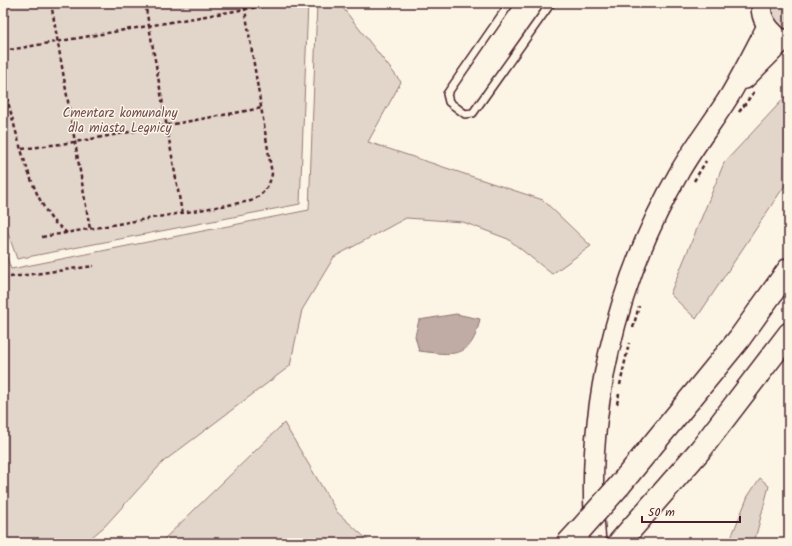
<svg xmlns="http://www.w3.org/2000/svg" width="792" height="546" viewBox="0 0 792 546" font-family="Kalam,sans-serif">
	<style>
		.green { fill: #e2d5ca; stroke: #967a7a }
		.water { fill: #c0aca5; stroke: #917474 }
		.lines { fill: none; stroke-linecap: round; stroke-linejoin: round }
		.service-casing { stroke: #4a1f2b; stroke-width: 10 }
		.secondary-casing { stroke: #4a1f2b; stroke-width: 22 }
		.motorway-casing { stroke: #4a1f2b; stroke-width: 25 }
		.path { stroke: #4a1f2b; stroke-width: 2.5; stroke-dasharray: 4 3; stroke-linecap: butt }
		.service { stroke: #fcf5e5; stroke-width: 7 }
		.secondary { stroke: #fcf5e5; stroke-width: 19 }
		.motorway { stroke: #fcf5e5; stroke-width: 22 }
		.motorway-bridge-casing { stroke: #4a1f2b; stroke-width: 25; stroke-linecap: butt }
		.motorway-bridge { stroke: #fcf5e5; stroke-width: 22 }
		.labels { text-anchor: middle; stroke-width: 3; stroke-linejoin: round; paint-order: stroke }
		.park-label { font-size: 13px; fill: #704c53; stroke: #fcf5e5 }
	</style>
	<rect width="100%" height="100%" fill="#fcf5e5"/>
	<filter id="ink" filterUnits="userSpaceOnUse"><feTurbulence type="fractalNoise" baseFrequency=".025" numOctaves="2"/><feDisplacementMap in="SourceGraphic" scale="8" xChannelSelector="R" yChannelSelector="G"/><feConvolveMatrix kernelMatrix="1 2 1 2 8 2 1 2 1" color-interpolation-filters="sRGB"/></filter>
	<g filter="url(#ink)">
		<g class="green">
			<polygon points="3,3 308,3 300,204 17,259 3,219"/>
			<polygon points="317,3 339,3 401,82 368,142 543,200 591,246 552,274 508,239 463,222 406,218 334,257 302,310 290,366 163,462 105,526 85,543 3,543 3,246 11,269 309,210"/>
			<path d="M771,3H789V32C775,29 770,16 771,3Z"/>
			<polygon points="789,93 789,179 696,319 670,294 724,163"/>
			<polygon points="284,423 337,512 371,543 160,543"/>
			<polygon points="760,478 769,486 754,543 724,543 730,540 748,496"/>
		</g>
		<path class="water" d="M456,314L480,319C472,360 453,355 419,351L415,336L419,320Z"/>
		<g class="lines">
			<defs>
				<polyline id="service" points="510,3 447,94 449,102 465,114 473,113 551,3"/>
				<g id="secondary">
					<path d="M762,3C759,16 767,27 776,35"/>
					<polyline points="745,79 785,39"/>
					<path d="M596,543C584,415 615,283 680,171C695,145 714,121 730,95C743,73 755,49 767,26"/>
				</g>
				<g id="motorway">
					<polyline points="619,486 739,339 789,269"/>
					<polyline points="568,543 580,530"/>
					<polyline points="619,543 701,449 789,334"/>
				</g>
			</defs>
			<use href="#service" class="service-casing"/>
			<use href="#secondary" class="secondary-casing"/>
			<use href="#motorway" class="motorway-casing"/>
			<g class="path">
				<polyline points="51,3 90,229"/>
				<polyline points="145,3 182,213"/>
				<polyline points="3,19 8,18 5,3"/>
				<polyline points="3,51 281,3"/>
				<path d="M3,84C15,125 27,187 53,221C57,225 63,229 67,233"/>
				<polyline points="739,112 754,92"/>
				<polyline points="22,149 75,142 262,108"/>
				<polyline points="694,181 706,161"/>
				<path d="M42,237L251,201C264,194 269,187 272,174L244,3"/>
				<polyline points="3,278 94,266"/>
				<polyline points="633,328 639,306"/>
				<polyline points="620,385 629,343"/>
				<polyline points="617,404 619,394"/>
			</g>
			<use href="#service" class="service"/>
			<use href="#secondary" class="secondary"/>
			<use href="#motorway" class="motorway"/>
			<defs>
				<polyline id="motorway-bridge" points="580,530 619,486"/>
			</defs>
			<use href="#motorway-bridge" class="motorway-bridge-casing"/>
			<use href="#motorway-bridge" class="motorway-bridge"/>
		</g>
	</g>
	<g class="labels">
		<g class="park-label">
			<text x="120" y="117">Cmentarz komunalny<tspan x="120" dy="15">dla miasta Legnicy</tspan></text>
		</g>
	</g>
	<rect width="792" height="546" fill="none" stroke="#fcf5e5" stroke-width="16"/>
	<rect x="8" y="8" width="776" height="530" fill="none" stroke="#4a1f2b" stroke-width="1.5" filter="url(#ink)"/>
	<path d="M642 516v6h98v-6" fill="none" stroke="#4a1f2b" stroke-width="2"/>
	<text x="648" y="516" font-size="12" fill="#4a1f2b" stroke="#fcf5e5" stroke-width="3" paint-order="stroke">50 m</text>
</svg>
